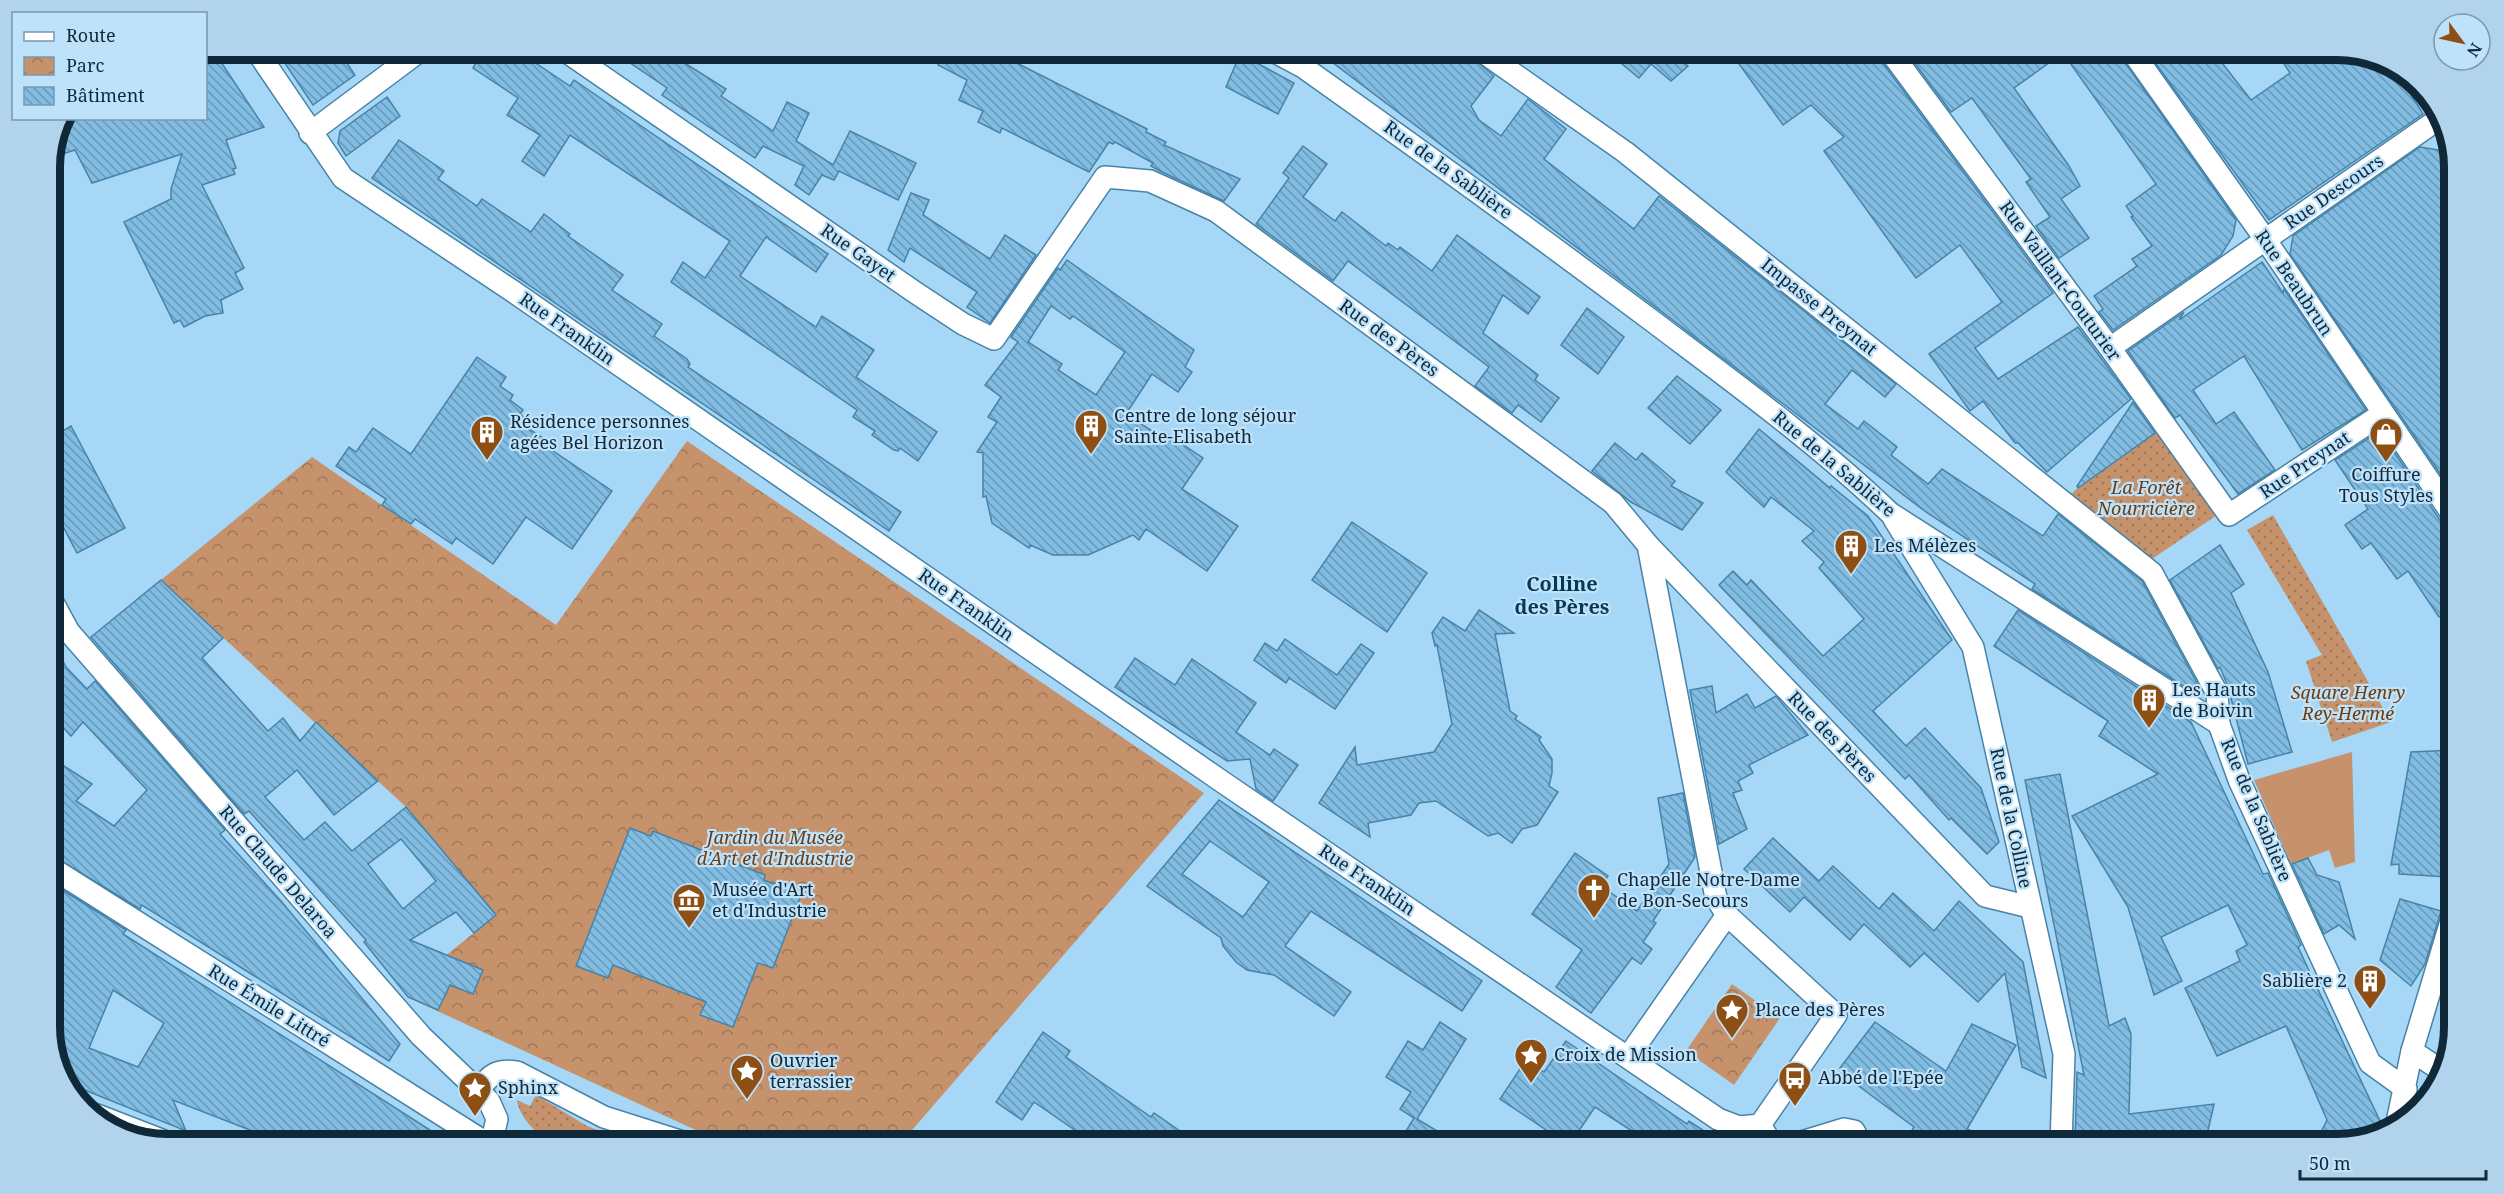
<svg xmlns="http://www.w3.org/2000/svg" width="2504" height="1194" viewBox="0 0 2504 1194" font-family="'Noto Serif',serif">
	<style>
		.grass { fill: #c5926c }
		.park { fill: url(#park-crowns) }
		.garden { fill: url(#garden-dots) }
		.building { fill: url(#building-back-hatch); stroke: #4783a7; stroke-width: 1.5; fill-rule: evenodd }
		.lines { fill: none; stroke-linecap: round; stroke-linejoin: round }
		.street-casing { stroke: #4783a7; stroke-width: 24 }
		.street { stroke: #fff; stroke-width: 21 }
		.labels { text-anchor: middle; stroke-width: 4.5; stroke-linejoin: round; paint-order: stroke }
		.street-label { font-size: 18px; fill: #102938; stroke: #bfe2fb }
		.poi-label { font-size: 18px; fill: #102938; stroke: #bfe2fb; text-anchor: start }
		.park-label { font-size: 18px; font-style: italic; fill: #6d3b0d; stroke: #bfe2fb }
		.neighbourhood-label { font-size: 20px; font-weight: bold; fill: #083953; stroke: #bfe2fb }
		.rim { fill: none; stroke: #102938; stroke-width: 8 }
	</style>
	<defs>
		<pattern id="park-crowns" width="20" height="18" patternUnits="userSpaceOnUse" patternTransform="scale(1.5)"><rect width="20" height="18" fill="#c5926c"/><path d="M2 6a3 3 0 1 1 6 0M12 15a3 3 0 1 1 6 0" fill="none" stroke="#9f775a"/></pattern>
		<pattern id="garden-dots" width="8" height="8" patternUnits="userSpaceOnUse" patternTransform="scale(1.5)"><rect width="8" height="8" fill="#c5926c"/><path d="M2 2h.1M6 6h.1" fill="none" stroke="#9f775a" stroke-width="1.8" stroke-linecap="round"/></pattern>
		<pattern id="building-back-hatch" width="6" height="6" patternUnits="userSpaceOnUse" patternTransform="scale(1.5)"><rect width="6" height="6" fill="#81bce3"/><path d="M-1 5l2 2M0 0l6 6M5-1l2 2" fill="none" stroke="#6899b9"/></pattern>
	</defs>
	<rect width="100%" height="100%" fill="#a7d7f7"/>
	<polygon class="grass" points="2352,752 2355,862 2335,868 2329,850 2291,864 2254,780"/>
	<g class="park">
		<polygon points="687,441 1204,793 900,1144 726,1144 409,998 403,990 496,915 406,807 161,580 312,457 556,625"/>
		<polygon points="1732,984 1780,1018 1734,1085 1686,1051"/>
	</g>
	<g class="garden">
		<polygon points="2156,432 2217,515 2149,561 2069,498 2074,491"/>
		<polygon points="2273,515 2391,722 2332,742 2306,661 2322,655 2247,530"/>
		<path d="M536,1095L587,1126L635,1144H548C536,1132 519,1117 517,1100L530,1106Z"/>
	</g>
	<g class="building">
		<polygon points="206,50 213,50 264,127 226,140 236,168 233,169 235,174 202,185 244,268 235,273 243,289 221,300 223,313 205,316 184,327 180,320 174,323 124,222 171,199 171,189 182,154 92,183 75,150 50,158 61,118 206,118"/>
		<polygon points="276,50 338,50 355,75 313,105"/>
		<polygon points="457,50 516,50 570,86 574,80 828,254 816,272 766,237 740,276 816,327 822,316 874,350 856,377 937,432 918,461 900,448 898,451 894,450 872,435 875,431 853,417 857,410 671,282 683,262 705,278 730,241 570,135 544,176 522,161 540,135 507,115 518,98 473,68 476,63"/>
		<polygon points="611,50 664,50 726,89 721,96 773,131 787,102 809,113 796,141 833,165 850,131 916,163 898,200 839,171 834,180 822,175 809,195 795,185 804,166 763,146 755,158 662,95 667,88"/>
		<polygon points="944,50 991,50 1147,129 1146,132 1166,142 1164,145 1240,179 1224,201 1162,172 1151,166 1153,163 1115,142 1113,144 1109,142 1089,172 1002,128 1000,133 978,122 983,111 959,100 967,80 938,65"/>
		<polygon points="1316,50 1461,50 1468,54 1494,76 1471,106 1479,120 1501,136 1528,99 1566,129 1544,159 1634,229 1659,196 1896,384 1885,397 1852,370 1825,404 1858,429 1864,421 1897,447 1891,455 1928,484 1942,469 2043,536 2058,514 2142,581 2197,683 2188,689 2032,589 2035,584 1926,512"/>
		<polygon points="1605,50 1668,50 1688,66 1671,81 1651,64 1639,78"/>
		<polygon points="1729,50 1877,50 1879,58 2053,293 1975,348 1998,379 2078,327 2131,399 2047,472 2018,443 2015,443 1983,401 1970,411 1929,354 2002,302 1960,245 1916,278 1824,151 1844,137 1811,105 1783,125"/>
		<polygon points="1905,50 2119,50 2121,57 2236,220 2233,236 2221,255 2113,330 2099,312 2103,309 2094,296 2137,266 2132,259 2152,246 2131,217 2133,216 2126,206 2156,184 2063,53 2014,88 2069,166 2080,186 2061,199 2089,238 2059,258 2036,226 2050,217 2026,182 2031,179 1972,98 1951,112"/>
		<polygon points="2146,50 2212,50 2251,100 2290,73 2275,50 2337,50 2382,59 2396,70 2423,114 2269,220"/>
		<polygon points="1240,54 1294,83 1278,114 1226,87"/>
		<polygon points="387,97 400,116 346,156 338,143 340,131"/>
		<polygon points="399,140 444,171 438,179 477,206 482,199 531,232 544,214 570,234 568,236 623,275 612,290 662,324 654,336 687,359 690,364 688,367 901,512 889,531 372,178"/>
		<polygon points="1303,146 1327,164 1303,197 1335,221 1342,212 1386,246 1388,243 1398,250 1400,247 1432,271 1457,235 1540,297 1528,314 1503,295 1483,333 1538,375 1535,380 1559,398 1541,422 1518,405 1512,413 1475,386 1489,367 1348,261 1333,281 1256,224 1289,178 1283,173"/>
		<polygon points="2420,147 2444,151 2454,166 2454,489 2452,491 2290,254 2293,236"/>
		<polygon points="911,193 929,200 923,215 990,259 1005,235 1036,255 990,323 967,307 977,292 910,248 904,262 888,250"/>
		<path d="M1067,260L1194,350L1185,367L1192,372L1178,392L1152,374L1126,414L1164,439L1167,434L1203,458L1182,489L1238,526L1207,571L1146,529L1139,540L1133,535L1088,555H1053L1030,545L1029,548L992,523L986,496L983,497V453L977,452L997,422L988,417L1001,397L985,385L1018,342L1011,337L1058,268L1060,270ZM1051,306L1070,319L1073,316L1125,352L1096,395L1058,370L1062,364L1028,342Z"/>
		<polygon points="2262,262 2283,293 2284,289 2366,410 2302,450 2244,356 2193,390 2216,424 2234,412 2275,470 2238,494 2180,415 2175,418 2128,351 2184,312 2179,320"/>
		<polygon points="1587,308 1624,337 1598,374 1561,345"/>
		<polygon points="477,357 506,377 500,386 513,395 510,400 523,410 520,414 533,424 529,429 543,438 540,442 612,491 572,549 526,517 493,564 456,538 452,544 415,519 411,524 382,505 386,499 336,466 349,447 356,452 373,428 411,454"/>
		<polygon points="1677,376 1721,410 1690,444 1648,408"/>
		<polygon points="2133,402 2155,433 2078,488 2077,486"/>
		<polygon points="50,407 63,431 71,426 125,528 77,553 50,502"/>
		<polygon points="1759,429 1830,488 1831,486 1868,516 1952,640 1873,711 1906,746 1925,728 1981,788 1999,842 1987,854 1951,818 1949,820 1909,775 1905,779 1719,585 1733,571 1747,585 1751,580 1823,656 1864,619 1819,568 1824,562 1802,541 1814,531 1771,497 1764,507 1726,472"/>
		<polygon points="2380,431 2454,541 2454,607 2439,617 2408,571 2397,579 2371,543 2362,549 2345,525 2368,509 2335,460"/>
		<polygon points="1615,443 1636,460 1642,453 1675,481 1671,486 1703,503 1682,530 1631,502 1592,471"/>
		<polygon points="1352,522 1427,573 1387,632 1312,580"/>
		<polygon points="2220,545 2244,584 2231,593 2268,672 2292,752 2248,764 2228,687 2220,667 2218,669 2170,580"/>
		<path d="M161,580L223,638L202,658L268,731L283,718L300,741L316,722L378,781L334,815L297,770L265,797L304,840L325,822L352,851L406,807L496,915L474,933L456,912L410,940L483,970L473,994L450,985L438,1010L408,997L364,942L366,940L249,811L244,814L91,637ZM401,839L436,881L403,909L368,864Z"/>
		<polygon points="1479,610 1514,633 1495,634 1510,711 1517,716 1515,719 1541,737 1539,740 1552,759 1552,773 1549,786 1558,792 1537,825 1522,829 1512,843 1498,833 1488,836 1436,801 1419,803 1411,815 1368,823 1370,837 1319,803 1355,747 1357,765 1434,752 1452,724 1437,645 1435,646 1432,633 1443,617 1465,631"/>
		<polygon points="2018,610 2191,722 2263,874 2268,873 2301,945 2298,947 2380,1121 2374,1133 2337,1144 2315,1144 2327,1120 2286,1026 2217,1056 2185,988 2240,961 2236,951 2247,945 2228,905 2161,937 2182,981 2154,995 2128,907 2072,816 2158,774 2099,736 2108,721 1994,646"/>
		<polygon points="50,635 66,667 87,689 95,681 225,830 220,834 281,901 400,1044 389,1061 142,905 140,909 50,854 50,757 92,784 76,801 114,826 147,790 83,722 71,736 50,713"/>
		<polygon points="1285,639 1337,675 1361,644 1374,653 1335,709 1289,678 1286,683 1254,660 1265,643 1277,651"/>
		<polygon points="1135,658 1175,685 1192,659 1256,703 1236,732 1270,755 1274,749 1298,765 1273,801 1256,789 1250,759 1227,761 1115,687"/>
		<polygon points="1712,686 1716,713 1747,694 1755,708 1776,696 1808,735 1749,765 1753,773 1738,781 1742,790 1733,793 1747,829 1719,844 1690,690"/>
		<polygon points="2454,750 2454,859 2449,877 2399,874 2399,864 2391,865 2411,752"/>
		<polygon points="2060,774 2109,1026 2125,1018 2131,1034 2129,1114 2214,1104 2205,1144 2075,1144 2077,1072 2084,1075 2025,780"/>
		<polygon points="1683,793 1695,857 1653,921 1656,923 1643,942 1652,949 1641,964 1632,958 1591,1013 1556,987 1582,950 1532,914 1575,853 1608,876 1601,886 1637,911 1669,864 1658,798"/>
		<path d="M1219,800L1482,981L1462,1011L1311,911L1285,946L1351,992L1334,1016L1274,975L1247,970L1236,962L1223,946L1221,938L1147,886ZM1210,841L1269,882L1243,917L1182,874Z"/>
		<polygon points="630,828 651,836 653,831 765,875 764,880 801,895 773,968 758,963 733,1027 700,1015 706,1002 613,965 608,978 576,966"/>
		<polygon points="1773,838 1819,881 1833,866 1879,909 1893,893 1934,931 1959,901 2023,962 2046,1078 2022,1067 2005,973 1978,1002 1924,953 1910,967 1864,924 1850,940 1804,897 1790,912 1744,869"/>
		<polygon points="2308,858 2317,875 2339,882 2355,939 2339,925 2324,934 2292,864"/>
		<path d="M50,882L126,930L123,934L452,1144H250L255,1132L173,1100L186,1131L67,1083L50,1035V968L61,951L50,944ZM113,990L164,1023L138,1067L89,1048Z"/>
		<polygon points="2400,899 2441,911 2425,964 2411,986 2380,960"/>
		<polygon points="1440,1022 1466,1039 1417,1119 1459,1144 1398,1144 1414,1118 1400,1109 1411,1092 1386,1077 1408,1041 1423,1050"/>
		<polygon points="1875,1022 1946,1071 1972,1024 2016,1045 1967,1129 2003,1144 1927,1144 1908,1137 1914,1127 1841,1073 1843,1071 1840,1068"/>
		<polygon points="1043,1032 1070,1051 1066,1057 1091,1075 1151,1117 1154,1113 1199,1144 1095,1144 1034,1102 1022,1120 996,1102"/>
		<polygon points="1566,1041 1687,1124 1689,1121 1724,1144 1652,1144 1595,1107 1570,1144 1567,1144 1500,1099 1526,1060 1544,1072"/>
	</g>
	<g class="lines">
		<defs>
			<g id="street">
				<polyline points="256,50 343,178 511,290 1224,783 1718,1119 1739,1127 1760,1125 1836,1015 1727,915 1716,898 1648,545 1613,503 1216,211 1150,181 1105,177 994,339 963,324 916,293 564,50"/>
				<path d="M1271,50L1303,67C1420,150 1536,234 1651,320C1733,382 1816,442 1890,513L2219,724"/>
				<polyline points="1480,50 1625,152 2152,573 2217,693 2219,724 2239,780 2370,1063 2406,1089"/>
				<polyline points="1889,50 2110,348 2229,515 2382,414"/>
				<polyline points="2131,50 2265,239 2454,517"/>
				<polyline points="2434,101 2435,102"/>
				<polyline points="310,133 421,50"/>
				<polyline points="2110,348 2440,118"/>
				<polyline points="1894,519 1973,647 2064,1054 2061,1144"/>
				<polyline points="1648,545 1985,896 2030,907"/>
				<polyline points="50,597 69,632 421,1036 489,1101 497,1119 491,1144"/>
				<polyline points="50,867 488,1144"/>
				<polyline points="2412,1051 2445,1073"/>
				<polyline points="1628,1057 1727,915"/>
				<path d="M479,1091C489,1074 498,1069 517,1072L604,1117L689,1144"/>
				<polyline points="97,1115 172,1144"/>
				<polyline points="1760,1125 1772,1144"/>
				<polyline points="2396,1127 2412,1051 2454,911"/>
				<polyline points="1795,1144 1844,1129 1854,1131 1861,1144"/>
			</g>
		</defs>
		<use href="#street" class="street-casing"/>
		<use href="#street" class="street"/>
	</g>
	<defs>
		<symbol id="building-pin" viewBox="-11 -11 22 30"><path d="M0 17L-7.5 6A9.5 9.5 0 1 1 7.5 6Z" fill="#8d4f14" stroke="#bfe2fb"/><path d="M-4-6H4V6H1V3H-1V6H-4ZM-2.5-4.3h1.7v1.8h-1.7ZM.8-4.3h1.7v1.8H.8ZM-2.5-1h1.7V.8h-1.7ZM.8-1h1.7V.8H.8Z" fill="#fff"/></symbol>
		<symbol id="shop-pin" viewBox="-11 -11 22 30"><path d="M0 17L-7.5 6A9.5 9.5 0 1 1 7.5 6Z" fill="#8d4f14" stroke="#bfe2fb"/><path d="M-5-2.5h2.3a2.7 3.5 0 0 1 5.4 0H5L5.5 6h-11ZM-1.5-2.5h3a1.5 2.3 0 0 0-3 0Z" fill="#fff"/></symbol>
		<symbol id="church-pin" viewBox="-11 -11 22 30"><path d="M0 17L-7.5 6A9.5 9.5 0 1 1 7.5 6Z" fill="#8d4f14" stroke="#bfe2fb"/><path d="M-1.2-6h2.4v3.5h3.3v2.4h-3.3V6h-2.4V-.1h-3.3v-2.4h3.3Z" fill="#fff"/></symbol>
		<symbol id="museum-pin" viewBox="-11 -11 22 30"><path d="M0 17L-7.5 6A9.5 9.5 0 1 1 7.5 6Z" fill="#8d4f14" stroke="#bfe2fb"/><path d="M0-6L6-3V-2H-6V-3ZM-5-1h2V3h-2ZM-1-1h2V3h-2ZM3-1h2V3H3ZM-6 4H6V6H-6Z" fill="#fff"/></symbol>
		<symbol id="sight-pin" viewBox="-11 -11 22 30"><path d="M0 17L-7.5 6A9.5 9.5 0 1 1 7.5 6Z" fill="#8d4f14" stroke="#bfe2fb"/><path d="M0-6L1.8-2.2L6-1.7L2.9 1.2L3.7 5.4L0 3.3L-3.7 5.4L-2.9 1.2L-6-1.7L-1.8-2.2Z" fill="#fff"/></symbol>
		<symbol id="bus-pin" viewBox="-11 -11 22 30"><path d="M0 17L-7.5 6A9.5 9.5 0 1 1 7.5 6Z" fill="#8d4f14" stroke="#bfe2fb"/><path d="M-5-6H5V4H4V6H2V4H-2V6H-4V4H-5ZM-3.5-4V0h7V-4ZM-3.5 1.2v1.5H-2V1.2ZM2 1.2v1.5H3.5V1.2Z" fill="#fff"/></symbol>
	</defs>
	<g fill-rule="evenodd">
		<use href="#building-pin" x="1072" y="407" width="38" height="52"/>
		<use href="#building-pin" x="468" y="413" width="38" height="52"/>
		<use href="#shop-pin" x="2367" y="415" width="38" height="52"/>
		<use href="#building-pin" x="1832" y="527" width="38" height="52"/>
		<use href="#building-pin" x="2130" y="681" width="38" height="52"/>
		<use href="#church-pin" x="1575" y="871" width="38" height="52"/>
		<use href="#museum-pin" x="670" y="881" width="38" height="52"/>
		<use href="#building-pin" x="2351" y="962" width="38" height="52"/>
		<use href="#sight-pin" x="1713" y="991" width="38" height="52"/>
		<use href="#sight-pin" x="1512" y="1036" width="38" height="52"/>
		<use href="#sight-pin" x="728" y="1052" width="38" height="52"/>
		<use href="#bus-pin" x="1776" y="1059" width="38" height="52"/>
		<use href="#sight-pin" x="456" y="1069" width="38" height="52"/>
	</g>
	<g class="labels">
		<g class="street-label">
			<text transform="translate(1448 170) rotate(36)" y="6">Rue de la Sablière</text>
			<text transform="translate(2334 192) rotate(-35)" y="6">Rue Descours</text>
			<text transform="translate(858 253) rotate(35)" y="6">Rue Gayet</text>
			<text transform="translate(2060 281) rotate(54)" y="6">Rue Vaillant-Couturier</text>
			<text transform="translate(2294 283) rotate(56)" y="6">Rue Beaubrun</text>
			<text transform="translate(1819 307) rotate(39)" y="6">Impasse Preynat</text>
			<text transform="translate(567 329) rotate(35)" y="6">Rue Franklin</text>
			<text transform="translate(1389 338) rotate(36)" y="6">Rue des Pères</text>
			<text transform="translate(1834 464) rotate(40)" y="6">Rue de la Sablière</text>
			<text transform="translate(2305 465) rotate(-34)" y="6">Rue Preynat</text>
			<text transform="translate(966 605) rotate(35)" y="6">Rue Franklin</text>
			<text transform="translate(1832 737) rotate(46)" y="6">Rue des Pères</text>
			<text transform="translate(2256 810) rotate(67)" y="6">Rue de la Sablière</text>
			<text transform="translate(2011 818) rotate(78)" y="6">Rue de la Colline</text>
			<text transform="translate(278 872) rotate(49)" y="6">Rue Claude Delaroa</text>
			<text transform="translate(1367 880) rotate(34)" y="6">Rue Franklin</text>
			<text transform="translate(269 1006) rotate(32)" y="6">Rue Émile Littré</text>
		</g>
		<g class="poi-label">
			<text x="1114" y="422">Centre de long séjour<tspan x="1114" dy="21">Sainte-Elisabeth</tspan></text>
			<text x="510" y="428">Résidence personnes<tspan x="510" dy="21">agées Bel Horizon</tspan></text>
			<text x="2386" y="481" text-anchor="middle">Coiffure<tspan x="2386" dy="21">Tous Styles</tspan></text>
			<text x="1874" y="552">Les Mélèzes</text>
			<text x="2172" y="696">Les Hauts<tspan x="2172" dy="21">de Boivin</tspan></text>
			<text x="1617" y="886">Chapelle Notre-Dame<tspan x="1617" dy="21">de Bon-Secours</tspan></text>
			<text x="712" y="896">Musée d'Art<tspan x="712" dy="21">et d'Industrie</tspan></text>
			<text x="2347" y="987" text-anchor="end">Sablière 2</text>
			<text x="1755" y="1016">Place des Pères</text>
			<text x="1554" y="1061">Croix de Mission</text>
			<text x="770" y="1067">Ouvrier<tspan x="770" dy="21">terrassier</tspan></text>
			<text x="1818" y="1084">Abbé de l'Epée</text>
			<text x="498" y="1094">Sphinx</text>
		</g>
		<g class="park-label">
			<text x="2146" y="494">La Forêt<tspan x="2146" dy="21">Nourricière</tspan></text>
			<text x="2348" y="699">Square Henry<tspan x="2348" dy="21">Rey-Hermé</tspan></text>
			<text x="775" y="844">Jardin du Musée<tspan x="775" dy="21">d'Art et d'Industrie</tspan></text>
		</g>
		<g class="neighbourhood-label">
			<text x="1562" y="591">Colline<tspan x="1562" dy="23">des Pères</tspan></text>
		</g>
	</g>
	<path d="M0 0H2504V1194H0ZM167 60H2337A107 107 0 0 1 2444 167V1027A107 107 0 0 1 2337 1134H167A107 107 0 0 1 60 1027V167A107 107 0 0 1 167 60Z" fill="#b1d3eb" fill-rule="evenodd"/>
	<path class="rim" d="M167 60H2337A107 107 0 0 1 2444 167V1027A107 107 0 0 1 2337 1134H167A107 107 0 0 1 60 1027V167A107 107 0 0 1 167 60Z"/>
	<rect x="12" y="12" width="195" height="108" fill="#bfe2fb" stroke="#7998ad" stroke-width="1.5"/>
	<rect x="24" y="32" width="30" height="9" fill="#ffffff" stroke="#7998ad" stroke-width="1.5"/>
	<text x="66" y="42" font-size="18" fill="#102938">Route</text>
	<rect x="24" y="57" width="30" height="18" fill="url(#park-crowns)" stroke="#7998ad" stroke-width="1.5"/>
	<text x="66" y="72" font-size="18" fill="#102938">Parc</text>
	<rect x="24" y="87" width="30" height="18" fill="url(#building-back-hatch)" stroke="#7998ad" stroke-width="1.5"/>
	<text x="66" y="102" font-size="18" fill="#102938">Bâtiment</text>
	<g transform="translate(2462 42) rotate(123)"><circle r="28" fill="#bfe2fb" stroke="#7998ad" stroke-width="1.5"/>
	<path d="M0-4.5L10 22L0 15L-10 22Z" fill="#8d4f14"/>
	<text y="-9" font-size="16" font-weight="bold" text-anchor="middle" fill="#102938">N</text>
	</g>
	<path d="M2300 1170v9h186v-9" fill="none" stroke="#102938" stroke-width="3"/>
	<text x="2309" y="1170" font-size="18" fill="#102938" stroke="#bfe2fb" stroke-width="4.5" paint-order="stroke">50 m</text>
</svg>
